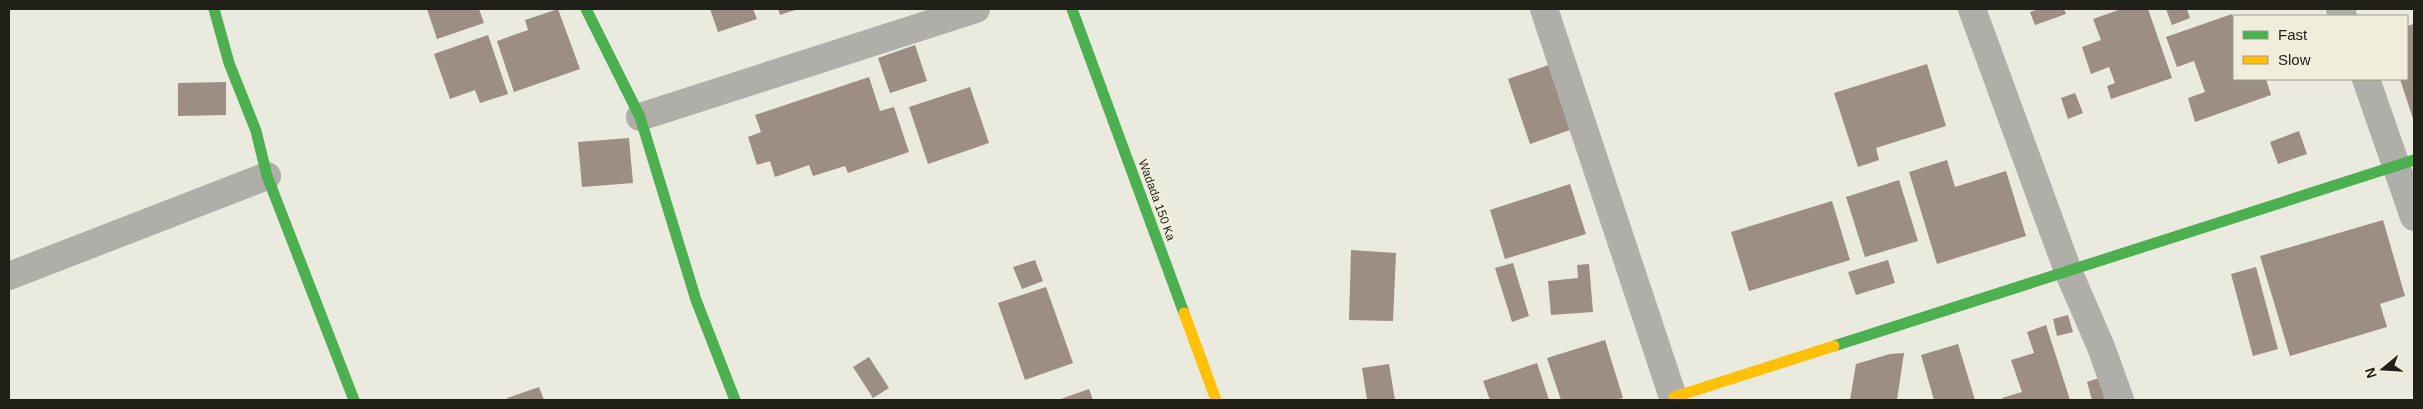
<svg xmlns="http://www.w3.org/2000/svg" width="2423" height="409" viewBox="0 0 2423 409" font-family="Arial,sans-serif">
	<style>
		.building { fill: #9c8e83 }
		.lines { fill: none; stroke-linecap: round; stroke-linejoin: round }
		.street { stroke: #afaea9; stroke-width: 28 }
		.fast { stroke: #4caf50; stroke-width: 11 }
		.slow { stroke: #ffc107; stroke-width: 11 }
		.labels { text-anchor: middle; stroke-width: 5; stroke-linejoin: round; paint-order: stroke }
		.street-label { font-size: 12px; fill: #201f18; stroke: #f0edda }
	</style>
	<rect width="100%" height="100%" fill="#ebeadf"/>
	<g class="building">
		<polygon points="427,9 479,9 484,23 437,39"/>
		<polygon points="558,9 580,69 514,92 497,41 528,30 525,20"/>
		<polygon points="710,9 753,9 757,19 718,32"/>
		<polygon points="778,9 798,9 780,15"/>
		<polygon points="2039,9 2064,9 2066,14 2035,25 2030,12"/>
		<polygon points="2121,9 2148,9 2172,78 2111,99 2107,86 2115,83 2109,67 2091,74 2082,47 2101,40 2093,19"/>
		<polygon points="2166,9 2187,9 2190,18 2172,25"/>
		<polygon points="2232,14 2234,21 2234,79 2266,79 2271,95 2195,122 2188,98 2205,92 2194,61 2177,67 2166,37"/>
		<polygon points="2414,24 2414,122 2400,79 2407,79 2407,26"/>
		<polygon points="488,35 508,94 480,103 475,90 450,99 434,54"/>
		<polygon points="915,45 927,81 890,93 878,58"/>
		<polygon points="1927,64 1946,126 1876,148 1879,160 1858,167 1834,93"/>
		<polygon points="1549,65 1570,130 1530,144 1508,79"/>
		<polygon points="869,77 880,111 894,107 909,152 848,173 845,166 813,176 809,165 775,177 770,161 757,165 748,137 761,132 755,115"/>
		<polygon points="226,82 226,115 178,116 178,83"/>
		<polygon points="970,87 989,143 928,164 909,107"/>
		<polygon points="2075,93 2083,113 2068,119 2061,98"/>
		<polygon points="2299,131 2307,154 2278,164 2270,142"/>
		<polygon points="629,138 633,183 582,187 578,142"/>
		<polygon points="1947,160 1955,187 2006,171 2026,236 1937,264 1909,172"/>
		<polygon points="1899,180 1918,241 1865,257 1846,197"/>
		<polygon points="1570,184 1586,234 1505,259 1490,210"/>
		<polygon points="1832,201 1850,260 1749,291 1731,232"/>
		<polygon points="2383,220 2405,296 2380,304 2387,327 2290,356 2260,256"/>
		<polygon points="1351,250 1396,253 1393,321 1349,320"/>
		<polygon points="1035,260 1043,281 1022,289 1013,267"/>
		<polygon points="1888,260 1895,283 1856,295 1848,272"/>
		<polygon points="1513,263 1529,316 1512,322 1495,268"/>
		<polygon points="1589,264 1593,312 1551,315 1548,281 1578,278 1577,265"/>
		<polygon points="2256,267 2278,349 2253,356 2231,274"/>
		<polygon points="1046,287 1073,363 1025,380 998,303"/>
		<polygon points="2068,315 2073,332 2057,336 2053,319"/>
		<polygon points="2046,325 2070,400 2003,400 2002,398 2022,392 2011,360 2034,353 2027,332"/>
		<polygon points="1605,340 1623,398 1615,400 1561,400 1547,358"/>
		<polygon points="1958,344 1975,400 1934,400 1921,355"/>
		<polygon points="1904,353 1897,400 1850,400 1856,364 1890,354"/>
		<polygon points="869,357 889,388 873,398 853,367"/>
		<polygon points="1537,363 1549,400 1490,400 1483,381"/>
		<polygon points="1389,364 1395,400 1367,400 1362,368"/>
		<polygon points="2102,377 2109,400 2092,400 2087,382"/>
		<polygon points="539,387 544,400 507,400 507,398"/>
		<polygon points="1089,389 1093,400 1058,400"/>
	</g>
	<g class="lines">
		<g class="street">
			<polyline points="1544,9 1674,400"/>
			<polyline points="1972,9 2068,271 2101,347 2120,400"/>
			<polyline points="2340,9 2343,16"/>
			<polyline points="2366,79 2414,217"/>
			<polyline points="640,117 976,9"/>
			<polyline points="9,276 267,176"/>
		</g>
		<g class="fast">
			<polyline points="214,9 229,63 256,131 267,176 354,400"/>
			<polyline points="586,9 640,117 696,300 735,400"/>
			<polyline points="1072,9 1184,313"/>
			<polyline points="1834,346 2414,160"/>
		</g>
		<g class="slow">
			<polyline points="1184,313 1216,400"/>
			<polyline points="1674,397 1834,346"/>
		</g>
	</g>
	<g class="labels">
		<g class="street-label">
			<text transform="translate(1157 200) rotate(70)" y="4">Wadada 150 Ka</text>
		</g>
	</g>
	<rect width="2423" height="409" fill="none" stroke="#201f18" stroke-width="20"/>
	<rect x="2233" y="15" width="175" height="65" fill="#f0edda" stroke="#9d9b8c"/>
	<rect x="2243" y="31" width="25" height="8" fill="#4caf50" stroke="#9d9b8c"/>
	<text x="2278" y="40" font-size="15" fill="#201f18">Fast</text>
	<rect x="2243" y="56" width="25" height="8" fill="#ffc107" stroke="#9d9b8c"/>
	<text x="2278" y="65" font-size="15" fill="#201f18">Slow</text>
	<g transform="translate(2383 369) rotate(252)" stroke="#f0edda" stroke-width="4" paint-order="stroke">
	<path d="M0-4L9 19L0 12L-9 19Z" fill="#201f18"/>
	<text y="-8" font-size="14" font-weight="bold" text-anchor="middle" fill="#201f18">N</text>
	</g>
</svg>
